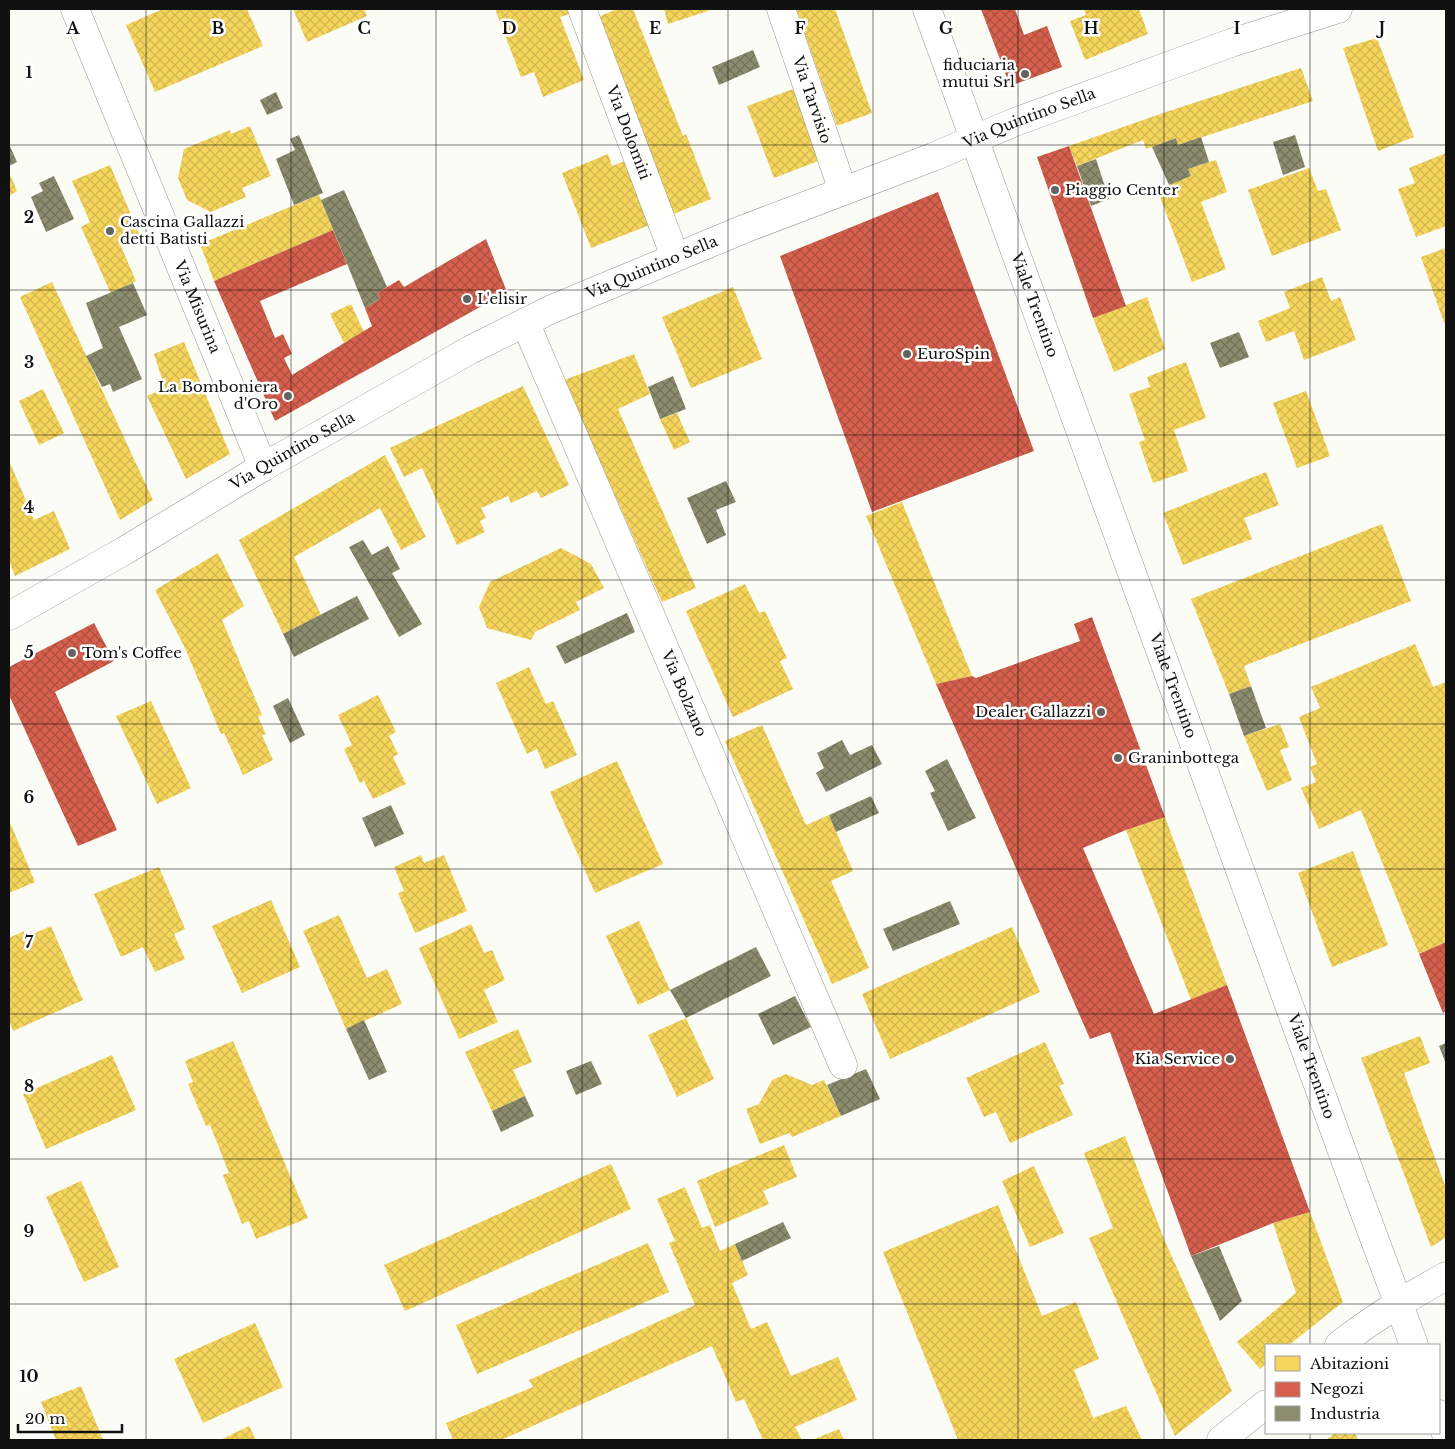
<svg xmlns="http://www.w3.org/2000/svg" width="1455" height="1449" viewBox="0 0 1455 1449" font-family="'Libre Baskerville',serif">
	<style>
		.homes { fill: url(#homes-cross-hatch) }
		.shops { fill: url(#shops-cross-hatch) }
		.industry { fill: url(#industry-cross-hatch) }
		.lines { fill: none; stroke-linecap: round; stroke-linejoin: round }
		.minor-casing { stroke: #979795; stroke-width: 29 }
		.tertiary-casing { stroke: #979795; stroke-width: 29 }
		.minor { stroke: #fffffe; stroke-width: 28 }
		.tertiary { stroke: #fffffe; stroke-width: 28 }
		.grid { fill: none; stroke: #111; stroke-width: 1; stroke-opacity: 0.55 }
		.poi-dot { fill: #636362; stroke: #fff; stroke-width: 2 }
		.labels { text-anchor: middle; stroke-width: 5; stroke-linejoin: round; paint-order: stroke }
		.poi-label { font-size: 15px; fill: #111; stroke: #fff; text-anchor: start }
		.street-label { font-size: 15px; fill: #111; stroke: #fff }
		.grid-label { font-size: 16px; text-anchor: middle; font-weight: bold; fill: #111; stroke: #fff; stroke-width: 5; stroke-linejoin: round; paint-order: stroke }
	</style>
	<defs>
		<pattern id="homes-cross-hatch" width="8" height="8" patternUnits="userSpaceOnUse" patternTransform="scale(1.25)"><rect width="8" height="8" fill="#f6d55c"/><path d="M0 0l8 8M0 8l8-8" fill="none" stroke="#d2b64f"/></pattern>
		<pattern id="shops-cross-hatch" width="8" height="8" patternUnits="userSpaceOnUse" patternTransform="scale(1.25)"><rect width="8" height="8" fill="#d6604d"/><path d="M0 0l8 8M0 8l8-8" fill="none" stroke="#ac4e3f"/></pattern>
		<pattern id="industry-cross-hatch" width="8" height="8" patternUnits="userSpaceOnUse" patternTransform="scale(1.25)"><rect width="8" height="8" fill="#8c8c6e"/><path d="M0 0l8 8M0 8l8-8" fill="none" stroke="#717159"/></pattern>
	</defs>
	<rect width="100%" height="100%" fill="#fcfcf7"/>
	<g class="homes">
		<polygon points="163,9 247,9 263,46 155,92 126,25"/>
		<polygon points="293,9 364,9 367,16 307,42"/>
		<polygon points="495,9 567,9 569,14 560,17 584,80 543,97 534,72 521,77"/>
		<polygon points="617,9 633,9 683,136 686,134 711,199 671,215 596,18"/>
		<polygon points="664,9 707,9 708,11 668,24"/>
		<polygon points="796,9 835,9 872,113 837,126"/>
		<polygon points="1084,9 1139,9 1148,34 1085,60 1070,21 1086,15"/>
		<polygon points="1377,38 1414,137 1378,151 1343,48"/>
		<polygon points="1301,68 1313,101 1178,145 1176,138 1146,149 1143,140 1077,166 1069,146 1166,112"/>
		<polygon points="793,89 821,160 774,178 747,106"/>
		<polygon points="250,126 271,176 242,188 246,197 211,212 187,200 178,178 184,149 230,130 231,134"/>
		<polygon points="1446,153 1446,226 1416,237 1398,189 1415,183 1409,168"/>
		<polygon points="608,154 612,166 627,160 652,224 591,248 562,173"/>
		<polygon points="1216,160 1227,192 1201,202 1226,269 1192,282 1157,189 1191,176 1188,169"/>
		<polygon points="110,165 140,236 120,244 136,281 111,294 81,227 90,222 72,181"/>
		<polygon points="1309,168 1318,191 1326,189 1341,230 1272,256 1248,190"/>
		<polygon points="9,172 17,191 9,196"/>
		<polygon points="319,195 333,230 214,281 200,244"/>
		<polygon points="1446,248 1446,322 1444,323 1421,257"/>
		<polygon points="1322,277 1331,301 1340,297 1356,340 1304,360 1294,331 1266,342 1258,321 1290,308 1284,292"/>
		<polygon points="52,282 153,500 120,520 20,297"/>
		<polygon points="733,287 762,359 691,388 662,317"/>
		<polygon points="1147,297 1165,349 1114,372 1093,318"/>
		<polygon points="351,304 364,332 344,343 330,314"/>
		<polygon points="184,342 230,454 186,479 147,396 165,388 154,354"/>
		<polygon points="634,354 650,394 618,409 696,588 662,602 564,380"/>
		<polygon points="1186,362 1206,418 1174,430 1188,471 1153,483 1139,442 1145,440 1129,394 1150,387 1147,377"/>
		<polygon points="523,386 569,485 541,498 537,491 511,503 508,496 481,508 486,518 480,521 485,532 457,545 422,468 404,477 390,448"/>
		<polygon points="43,389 64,433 39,445 19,401"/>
		<polygon points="1306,391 1330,456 1297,468 1273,403"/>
		<polygon points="677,413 690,442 674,450 660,419"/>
		<polygon points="385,455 426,537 401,550 380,508 294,557 321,615 283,634 239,540"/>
		<polygon points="9,460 34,520 54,511 70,549 15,576 9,561"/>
		<polygon points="1266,472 1279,505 1244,518 1252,539 1183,565 1163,513"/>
		<polygon points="902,502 972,676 936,684 866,516"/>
		<polygon points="1382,524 1411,601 1244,666 1251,686 1229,694 1191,599"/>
		<polygon points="561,548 591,564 604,588 576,602 580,610 535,632 531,640 487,628 479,607 490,582"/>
		<polygon points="218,553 244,606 222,620 262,715 258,717 266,734 262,735 273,760 243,775 224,733 221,734 185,648 155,590"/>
		<polygon points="745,584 759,613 765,611 787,658 780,661 793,689 733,717 686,611"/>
		<polygon points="1415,644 1433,687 1446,682 1446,942 1419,954 1361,810 1319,829 1301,788 1316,782 1310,767 1317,764 1299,717 1320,708 1311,687"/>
		<polygon points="529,667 546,704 553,701 577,755 545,769 537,749 527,754 496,683"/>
		<polygon points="378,695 396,732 389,736 398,754 393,757 406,784 373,799 364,781 360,783 344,749 352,745 338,715"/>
		<polygon points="151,701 191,788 157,804 116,716"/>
		<polygon points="1280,724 1289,747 1280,750 1292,780 1267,791 1244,736"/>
		<polygon points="762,725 806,825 829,815 853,871 831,881 869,968 832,984 725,741"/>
		<polygon points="617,761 663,864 595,893 550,792"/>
		<polygon points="1165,817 1227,985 1191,1000 1126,830"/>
		<polygon points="9,820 35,882 9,893"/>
		<polygon points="1353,851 1388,945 1332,967 1298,873"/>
		<polygon points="421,855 424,863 444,855 467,911 415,933 398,893 404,891 394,867"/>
		<polygon points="159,867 185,929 174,934 185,959 155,972 143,947 121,957 94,894"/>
		<polygon points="271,900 300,967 242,993 212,926"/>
		<polygon points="339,915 367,978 387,969 402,1004 346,1029 303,931"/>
		<polygon points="639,921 670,990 638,1005 606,936"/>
		<polygon points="471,924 484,953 492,950 505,980 484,990 498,1022 459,1039 419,948"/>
		<polygon points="51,926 83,1000 13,1031 9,1021 9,938 24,931 26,937"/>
		<polygon points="1012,927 1040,992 890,1059 862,994"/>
		<polygon points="686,1018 714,1079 677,1097 648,1035"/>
		<polygon points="518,1029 532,1062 513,1070 525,1096 492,1111 465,1052"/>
		<polygon points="1420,1036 1430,1063 1404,1073 1446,1188 1446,1237 1431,1247 1361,1058"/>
		<polygon points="233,1041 308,1218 256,1239 249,1221 242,1224 223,1175 229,1173 210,1125 206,1126 188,1084 193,1082 185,1061"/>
		<polygon points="1045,1042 1064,1084 1059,1086 1073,1115 1010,1143 996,1112 984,1117 966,1078"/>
		<polygon points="112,1055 136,1110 46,1149 23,1094"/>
		<polygon points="786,1074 812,1085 824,1080 841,1116 792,1137 789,1133 760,1144 746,1109 759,1104 772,1080"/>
		<polygon points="1125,1136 1164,1239 1232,1391 1175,1436 1089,1238 1113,1228 1084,1153"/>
		<polygon points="784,1145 797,1177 763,1191 769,1204 715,1227 697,1181"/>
		<polygon points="611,1164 631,1209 405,1311 384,1265"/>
		<polygon points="1034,1166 1064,1233 1030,1247 1002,1181"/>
		<polygon points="81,1181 119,1267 84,1282 46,1197"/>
		<polygon points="685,1187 702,1228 710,1225 720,1251 735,1244 748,1275 732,1283 751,1329 767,1322 791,1376 838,1357 857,1400 795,1427 802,1440 763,1440 744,1399 736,1402 712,1346 501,1440 453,1440 446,1423 533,1387 529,1380 695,1305 669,1243 675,1241 657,1199"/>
		<polygon points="998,1205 1042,1316 1076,1302 1099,1359 1074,1370 1093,1418 1126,1406 1142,1440 958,1440 883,1252"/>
		<polygon points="1310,1212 1343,1302 1289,1345 1266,1345 1266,1364 1260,1369 1237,1342 1296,1293 1273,1223"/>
		<polygon points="648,1243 669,1292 477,1374 456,1325"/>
		<polygon points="255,1323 283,1387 203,1423 174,1359"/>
		<polygon points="81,1386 103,1440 56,1440 41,1402"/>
		<polygon points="249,1426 256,1440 220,1440"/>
		<polygon points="839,1429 844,1440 812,1440"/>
		<polygon points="1335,1433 1355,1433 1358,1440 1326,1440"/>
	</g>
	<g class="shops">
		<polygon points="981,9 1015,9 1024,35 1047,26 1062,67 1010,86"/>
		<polygon points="1069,146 1126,306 1093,318 1037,157"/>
		<polygon points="938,192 1034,451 872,512 780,256"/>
		<polygon points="333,230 347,264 260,301 275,338 283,334 292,354 284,358 292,375 372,326 365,308 380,299 377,293 399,280 404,287 486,239 507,292 275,421 214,281"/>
		<polygon points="1092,617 1165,817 1126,830 1083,848 1154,1014 1227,985 1310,1212 1273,1223 1191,1256 1110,1032 1090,1039 936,684 972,676 976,678 1080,641 1074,624"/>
		<polygon points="94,623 114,661 55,692 117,830 78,846 9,695 9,667"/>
		<polygon points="1446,942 1446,1011 1443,1013 1419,954"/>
	</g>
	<g class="industry">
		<polygon points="753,50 760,67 719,85 712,67"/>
		<polygon points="276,92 283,108 267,115 260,100"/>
		<polygon points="299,135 323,193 294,205 276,159 295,150 290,139"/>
		<polygon points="1295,135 1305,167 1283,175 1273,142"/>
		<polygon points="1201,137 1209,162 1188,169 1191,176 1169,185 1152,147 1176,138 1178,145"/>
		<polygon points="9,144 17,162 9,166"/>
		<polygon points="1096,159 1109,199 1091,206 1077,166"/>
		<polygon points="54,176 74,219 46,232 31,197 43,191 39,183"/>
		<polygon points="344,190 387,287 377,293 380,299 365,308 321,200"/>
		<polygon points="133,283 147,315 119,327 142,379 113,392 110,384 102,387 86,356 103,348 86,303"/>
		<polygon points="1239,332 1249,357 1220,368 1210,343"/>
		<polygon points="673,376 686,409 660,419 648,387"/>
		<polygon points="726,481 736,502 716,510 726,535 707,544 687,498"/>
		<polygon points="363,540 372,555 388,546 400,569 392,573 422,624 399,637 349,547"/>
		<polygon points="357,596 369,619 294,657 283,634"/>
		<polygon points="627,613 635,632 565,664 556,646"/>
		<polygon points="1251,686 1266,728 1244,736 1229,694"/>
		<polygon points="288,698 305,735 290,743 273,706"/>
		<polygon points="842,740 850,755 872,745 882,764 826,792 816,773 824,768 817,753"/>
		<polygon points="947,759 976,818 948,831 930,793 935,791 925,771"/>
		<polygon points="871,796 879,813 836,832 829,815"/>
		<polygon points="391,805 404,834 375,847 362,818"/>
		<polygon points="950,901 960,924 893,951 883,929"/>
		<polygon points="756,947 771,976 686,1018 670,990"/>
		<polygon points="795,996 811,1027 773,1045 758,1014"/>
		<polygon points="364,1020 387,1072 369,1080 346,1029"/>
		<polygon points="1446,1043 1446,1064 1439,1046"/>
		<polygon points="591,1061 602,1084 576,1095 566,1071"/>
		<polygon points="866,1069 880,1099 841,1116 827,1085"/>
		<polygon points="525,1096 534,1116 501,1132 492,1111"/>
		<polygon points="783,1222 791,1238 742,1261 735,1244"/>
		<polygon points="1219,1246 1242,1301 1220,1321 1191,1256"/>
	</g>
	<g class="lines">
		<defs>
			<g id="minor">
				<path id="s1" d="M75,9L263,467"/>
				<path id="s2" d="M582,9L675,257"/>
				<path id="s3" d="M781,9L843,191"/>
				<path id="s4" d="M525,322L843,1065"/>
			</g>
			<g id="tertiary">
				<path id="s5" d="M927,9L1354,1184L1414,1345"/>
				<path id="s6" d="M9,616L124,551L263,467L470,350L552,309L744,229L933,157L1015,122L1231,43L1338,9"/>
				<path d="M1339,1345C1373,1318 1409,1297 1446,1276"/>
				<polyline points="1439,1414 1446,1434"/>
				<polyline points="1221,1440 1266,1404"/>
			</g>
		</defs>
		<use href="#minor" class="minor-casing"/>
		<use href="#tertiary" class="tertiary-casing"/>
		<use href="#minor" class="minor"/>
		<use href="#tertiary" class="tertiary"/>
	</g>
	<path class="grid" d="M146,9V1440M291,9V1440M436,9V1440M582,9V1440M728,9V1440M873,9V1440M1018,9V1440M1164,9V1440M1310,9V1345M9,145H1446M9,290H1446M9,435H1446M9,580H1446M9,724H1446M9,869H1446M9,1014H1446M9,1159H1446M9,1304H1446M1310,1433V1440"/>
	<g class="poi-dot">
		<circle cx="1025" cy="74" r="5"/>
		<circle cx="1055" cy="190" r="5"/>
		<circle cx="110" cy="231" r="5"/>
		<circle cx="467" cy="299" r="5"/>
		<circle cx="907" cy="354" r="5"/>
		<circle cx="288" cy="396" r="5"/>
		<circle cx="72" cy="653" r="5"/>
		<circle cx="1101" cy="712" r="5"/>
		<circle cx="1118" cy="758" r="5"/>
		<circle cx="1230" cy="1059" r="5"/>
	</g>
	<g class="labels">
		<g class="poi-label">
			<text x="1015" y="70" text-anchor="end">fiduciaria<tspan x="1015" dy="17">mutui Srl</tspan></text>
			<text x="1065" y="195">Piaggio Center</text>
			<text x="120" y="227">Cascina Gallazzi<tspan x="120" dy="17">detti Batisti</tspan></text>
			<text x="477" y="304">L'elisir</text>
			<text x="917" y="359">EuroSpin</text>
			<text x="278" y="392" text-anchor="end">La Bomboniera<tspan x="278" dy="17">d'Oro</tspan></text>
			<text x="82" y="658">Tom's Coffee</text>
			<text x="1091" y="717" text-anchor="end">Dealer Gallazzi</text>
			<text x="1128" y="763">Graninbottega</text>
			<text x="1220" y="1064" text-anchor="end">Kia Service</text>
		</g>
		<g class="street-label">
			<text dy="5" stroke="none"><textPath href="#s3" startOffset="96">Via Tarvisio</textPath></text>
			<text dy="5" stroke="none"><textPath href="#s6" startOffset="1138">Via Quintino Sella</textPath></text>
			<text dy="5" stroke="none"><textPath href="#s2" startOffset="132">Via Dolomiti</textPath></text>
			<text dy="5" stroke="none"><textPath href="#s6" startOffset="732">Via Quintino Sella</textPath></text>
			<text dy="5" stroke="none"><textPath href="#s5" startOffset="315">Viale Trentino</textPath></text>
			<text dy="5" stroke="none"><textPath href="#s1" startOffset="322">Via Misurina</textPath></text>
			<text dy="5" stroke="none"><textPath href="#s6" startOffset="328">Via Quintino Sella</textPath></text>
			<text dy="5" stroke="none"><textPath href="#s5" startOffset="720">Viale Trentino</textPath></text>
			<text dy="5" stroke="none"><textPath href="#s4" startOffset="404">Via Bolzano</textPath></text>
			<text dy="5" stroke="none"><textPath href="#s5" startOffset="1125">Viale Trentino</textPath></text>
		</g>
	</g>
	<g class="grid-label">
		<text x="73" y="34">A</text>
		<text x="218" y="34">B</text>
		<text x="364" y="34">C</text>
		<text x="509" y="34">D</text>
		<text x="655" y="34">E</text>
		<text x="800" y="34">F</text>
		<text x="946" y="34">G</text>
		<text x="1091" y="34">H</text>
		<text x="1237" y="34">I</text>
		<text x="1382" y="34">J</text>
		<text x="29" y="78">1</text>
		<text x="29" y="223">2</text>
		<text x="29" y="368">3</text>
		<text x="29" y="513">4</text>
		<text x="29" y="658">5</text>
		<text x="29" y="803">6</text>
		<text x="29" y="948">7</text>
		<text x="29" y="1092">8</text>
		<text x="29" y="1237">9</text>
		<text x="29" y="1382">10</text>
	</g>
	<rect width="1455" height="1449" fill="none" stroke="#111111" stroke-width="20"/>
	<rect x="1265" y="1344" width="175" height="90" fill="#ffffff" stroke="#a0a0a0"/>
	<rect x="1275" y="1356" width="25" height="15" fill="#f6d55c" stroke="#a0a0a0"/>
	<text x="1310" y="1369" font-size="15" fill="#111111">Abitazioni</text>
	<rect x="1275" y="1382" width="25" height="15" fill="#d6604d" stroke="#a0a0a0"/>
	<text x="1310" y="1394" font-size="15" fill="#111111">Negozi</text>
	<rect x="1275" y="1406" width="25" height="15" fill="#8c8c6e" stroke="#a0a0a0"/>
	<text x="1310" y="1419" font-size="15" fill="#111111">Industria</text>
	<path d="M18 1424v8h104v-8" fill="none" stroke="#111111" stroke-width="2.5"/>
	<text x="25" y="1424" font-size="15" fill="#111111" stroke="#ffffff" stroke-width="4" paint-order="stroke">20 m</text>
</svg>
